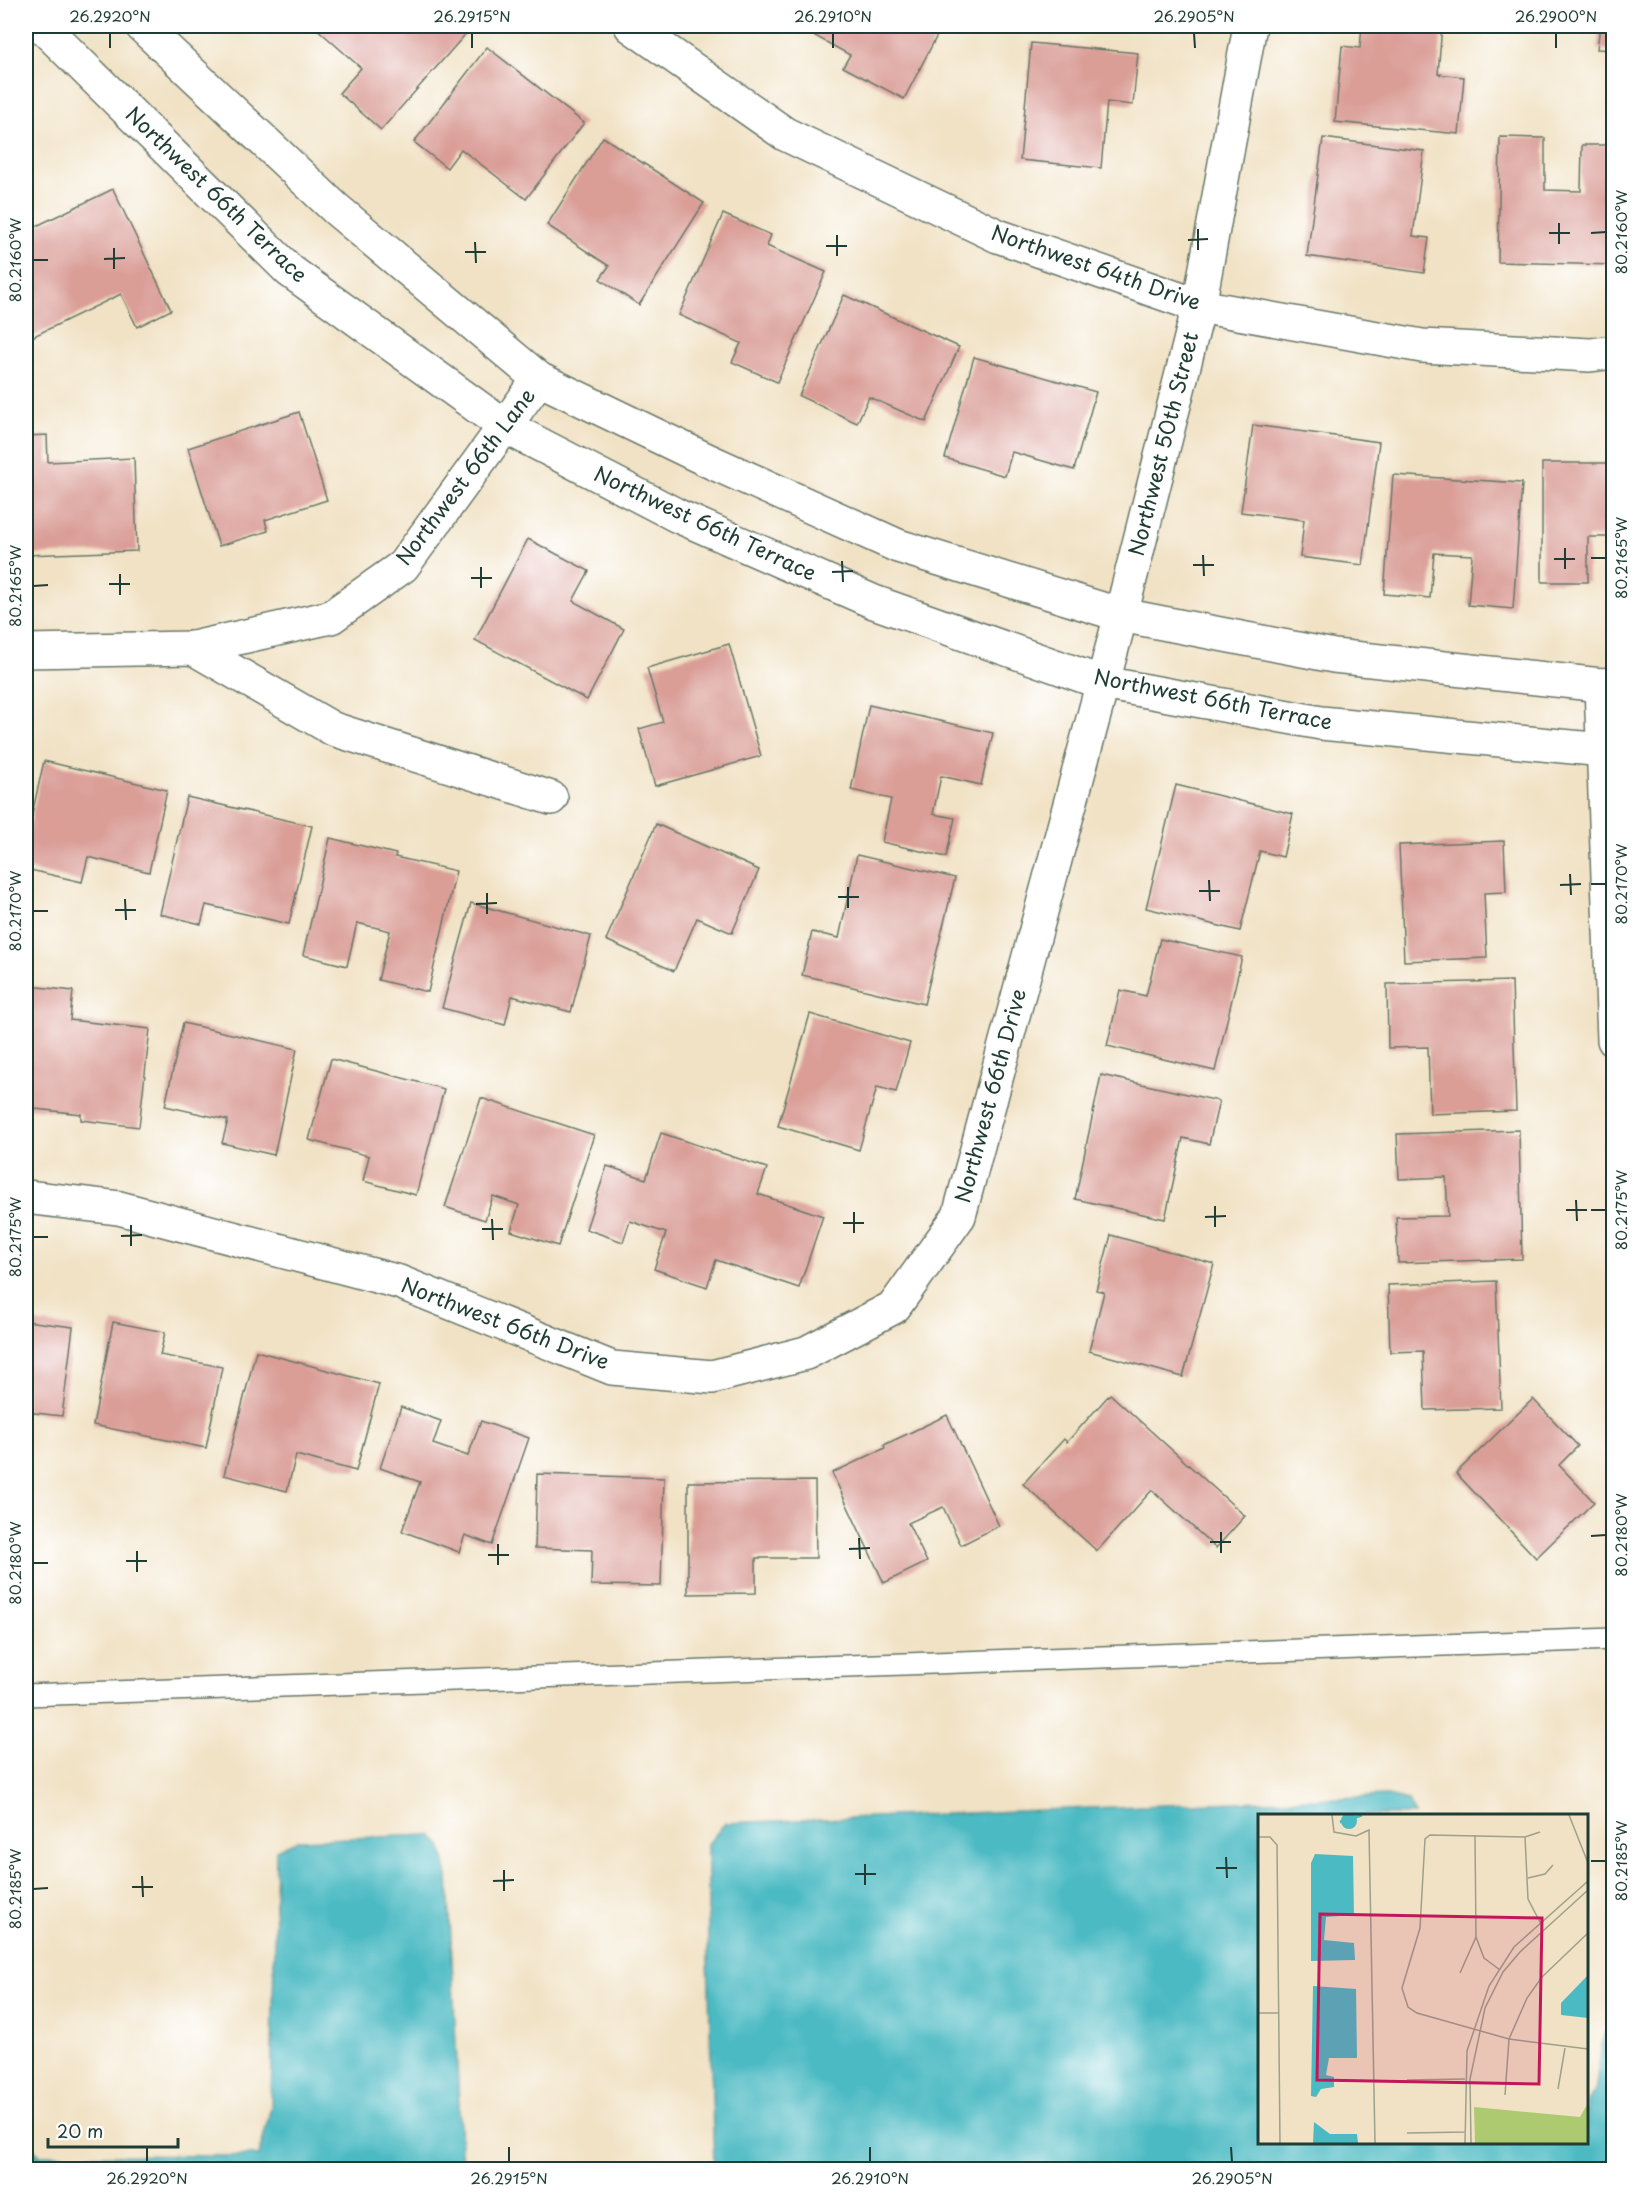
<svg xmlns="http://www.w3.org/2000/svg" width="1639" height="2195" viewBox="0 0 1639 2195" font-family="'Playpen Sans',sans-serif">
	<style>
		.water { fill: #4cbac3; stroke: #367c7c; stroke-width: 1.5 }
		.building { fill: #da9e97 }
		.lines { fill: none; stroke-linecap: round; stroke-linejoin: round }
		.service-casing { stroke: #687767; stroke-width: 24 }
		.minor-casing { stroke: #687767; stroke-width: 36 }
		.tertiary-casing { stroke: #687767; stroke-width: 36 }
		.service { stroke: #fff; stroke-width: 21 }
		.minor { stroke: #fff; stroke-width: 33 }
		.tertiary { stroke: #fff; stroke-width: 33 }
		.ticks { fill: none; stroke: #1f3d34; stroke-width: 2 }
		.labels { text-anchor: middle; stroke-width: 4.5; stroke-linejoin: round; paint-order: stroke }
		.street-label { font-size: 21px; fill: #1f3d34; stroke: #fff }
		.inset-river { fill: none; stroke: #4cbac3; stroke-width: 3 }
		.inset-road { fill: none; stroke: #9da08b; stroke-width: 1.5 }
		.view { fill: #c2185b; fill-opacity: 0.15; stroke: #c2185b; stroke-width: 3 }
		.inset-edge { fill: none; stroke: #1f3d34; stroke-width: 3 }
		.neatline { fill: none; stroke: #1f3d34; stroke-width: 2 }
		.ticks-label { font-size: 15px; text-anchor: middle; fill: #1f3d34 }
	</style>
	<rect width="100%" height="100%" fill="#fff"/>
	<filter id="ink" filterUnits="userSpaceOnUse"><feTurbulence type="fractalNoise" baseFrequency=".0167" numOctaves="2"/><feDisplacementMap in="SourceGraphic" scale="12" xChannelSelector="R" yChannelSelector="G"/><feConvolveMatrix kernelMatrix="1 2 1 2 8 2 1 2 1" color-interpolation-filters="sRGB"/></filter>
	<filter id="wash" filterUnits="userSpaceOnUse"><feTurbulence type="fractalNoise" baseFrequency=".008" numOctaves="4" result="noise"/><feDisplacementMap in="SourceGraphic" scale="24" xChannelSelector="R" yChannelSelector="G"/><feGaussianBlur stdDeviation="1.35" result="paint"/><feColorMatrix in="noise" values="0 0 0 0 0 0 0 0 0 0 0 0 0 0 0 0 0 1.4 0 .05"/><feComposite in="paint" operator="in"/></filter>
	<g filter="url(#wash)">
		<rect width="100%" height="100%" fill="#f1e2c5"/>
		<g class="water">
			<polygon points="1387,1796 1408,1801 1415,1815 1260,1816 1260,2142 1586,2142 1587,2102 1595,2091 1604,2033 1613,2029 1613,2169 714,2169 708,1956 708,1844 725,1823"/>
			<polygon points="431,1835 441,1845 448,1876 462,2169 26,2169 26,2140 40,2155 259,2156 271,2107 276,1850 298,1840"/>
		</g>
		<g id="blocks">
			<g class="building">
				<polygon points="317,26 468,26 471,28 381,130 339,93 361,68 315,27"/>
				<polygon points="809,26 942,26 904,99 843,67 850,55 806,31"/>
				<polygon points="1362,26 1442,26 1438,74 1464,77 1459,134 1335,122 1342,46 1360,48"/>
				<polygon points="1600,26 1614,26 1614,50 1597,49"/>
				<polygon points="1031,43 1138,53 1133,105 1107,102 1101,168 1020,160"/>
				<polygon points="487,47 584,123 526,199 461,149 447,168 414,142"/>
				<polygon points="603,137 704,203 639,305 600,279 609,266 547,225"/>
				<polygon points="1500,137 1545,138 1545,190 1581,191 1582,145 1614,145 1614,265 1498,262"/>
				<polygon points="1323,138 1424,151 1413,236 1429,238 1424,273 1307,256"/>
				<polygon points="113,189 171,310 137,327 121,294 32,337 26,322 26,231"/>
				<polygon points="723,214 771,235 767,246 826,272 777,382 732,362 741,343 679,315"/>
				<polygon points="844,295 959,347 926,422 869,397 857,423 799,396"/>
				<polygon points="974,357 1096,392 1074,470 1012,452 1005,476 945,458"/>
				<polygon points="299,412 327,500 265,520 268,531 219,546 188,448"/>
				<polygon points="1253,425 1379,442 1363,565 1300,557 1304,520 1241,512"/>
				<polygon points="47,435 48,462 134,458 137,551 26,555 26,436"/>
				<polygon points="1542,463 1614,463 1614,537 1588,537 1588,582 1542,582"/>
				<polygon points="1393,475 1522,483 1513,609 1468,605 1472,555 1434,553 1430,598 1384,594"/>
				<polygon points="528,539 589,571 573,601 624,629 587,700 475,640"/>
				<polygon points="729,644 761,756 655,786 639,729 663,722 647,668"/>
				<polygon points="869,705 993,733 981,785 941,776 933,814 955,818 946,857 882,842 891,799 851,790"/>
				<polygon points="44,761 167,790 149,872 88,857 82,882 26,869 26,841"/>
				<polygon points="1176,785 1293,814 1283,857 1260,851 1240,931 1146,908"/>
				<polygon points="187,797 312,826 289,924 206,905 201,924 160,914"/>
				<polygon points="656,824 759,870 732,933 697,918 674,971 606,940"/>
				<polygon points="330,838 396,854 395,857 456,871 428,992 378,980 390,931 357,923 347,966 303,955"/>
				<polygon points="1504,841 1506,892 1484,893 1487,958 1404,961 1399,845"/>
				<polygon points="857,855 955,878 924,1004 802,975 812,932 839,938"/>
				<polygon points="471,903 591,936 571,1012 512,996 505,1025 442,1008"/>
				<polygon points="1160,939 1242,957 1215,1071 1107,1046 1120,990 1146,996"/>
				<polygon points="1512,981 1516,1111 1430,1114 1428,1047 1388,1048 1387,984"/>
				<polygon points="30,986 73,991 70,1020 150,1029 139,1127 81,1120 81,1114 26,1108 26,1027"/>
				<polygon points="810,1014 910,1043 896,1092 877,1087 859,1150 778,1126"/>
				<polygon points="183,1023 297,1049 274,1155 222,1143 228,1120 165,1106"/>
				<polygon points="331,1059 444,1089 416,1195 363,1181 369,1156 309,1140"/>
				<polygon points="1101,1075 1219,1101 1209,1144 1183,1138 1165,1219 1075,1199"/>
				<polygon points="481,1098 594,1135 558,1246 511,1231 519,1205 493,1196 485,1220 445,1207"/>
				<polygon points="1519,1130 1522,1259 1398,1263 1396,1217 1448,1216 1446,1177 1399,1179 1397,1134"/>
				<polygon points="661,1133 767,1168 758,1194 823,1216 799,1288 716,1260 707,1287 654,1269 666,1233 630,1221 623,1242 586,1229 607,1166 646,1179"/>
				<polygon points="1111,1235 1214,1264 1183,1377 1089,1351 1104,1292 1096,1290"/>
				<polygon points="1496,1281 1501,1408 1425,1410 1423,1351 1390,1352 1388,1285"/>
				<polygon points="26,1321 73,1327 62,1416 26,1412"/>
				<polygon points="113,1322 165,1332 160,1355 222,1367 206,1448 93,1425"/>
				<polygon points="256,1351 379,1384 356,1471 296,1455 287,1491 224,1475"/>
				<polygon points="1110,1394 1245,1516 1216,1548 1152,1490 1097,1551 1023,1484 1064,1439 1067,1442"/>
				<polygon points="1533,1399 1578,1446 1559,1465 1594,1502 1536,1558 1456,1473"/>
				<polygon points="401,1407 441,1421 433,1444 468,1456 481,1421 529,1438 492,1545 465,1535 459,1552 402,1531 420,1482 380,1468"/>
				<polygon points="947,1415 999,1526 961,1545 943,1507 908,1523 927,1562 884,1583 832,1473 885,1448 884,1445"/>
				<polygon points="537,1474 664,1478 661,1586 591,1585 592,1550 535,1548"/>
				<polygon points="815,1481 816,1558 756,1558 756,1593 688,1594 688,1482"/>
			</g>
		</g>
	</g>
	<g filter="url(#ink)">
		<use href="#blocks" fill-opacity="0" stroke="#687767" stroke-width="1.5"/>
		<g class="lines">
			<defs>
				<polyline id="service" points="26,1695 1614,1639"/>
				<g id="minor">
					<polyline points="631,26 785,134 998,236 1199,306 1422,346 1590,355 1614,352"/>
					<polyline points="193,648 331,617 403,566 539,379"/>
					<polyline points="26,651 193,648 333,729 551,798"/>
					<polyline points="1601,685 1614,1040"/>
					<polyline points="26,1197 119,1208 399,1282 612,1368 712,1377 806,1353 894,1307 959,1216 1121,615 1199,306 1250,26"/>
				</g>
				<g id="tertiary">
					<polyline points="42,26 290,271 504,426 678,516 874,602 1103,683 1321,723 1614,751"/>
					<polyline points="142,26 336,209 539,379 707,460 898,546 1121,615 1334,656 1601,685 1614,684"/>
				</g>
			</defs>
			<use href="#service" class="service-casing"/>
			<use href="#minor" class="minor-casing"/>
			<use href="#tertiary" class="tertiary-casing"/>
			<use href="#service" class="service"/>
			<use href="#minor" class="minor"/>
			<use href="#tertiary" class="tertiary"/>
		</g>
	</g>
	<path class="ticks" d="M110,33V48M472,33V48M833,33V48M1194,33L1195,48M1556,33V48M1559,223V244M1198,229V250M1549,233H1570M1591,233L1606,232M837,235V256M1188,240L1208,239M475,242L476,263M826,246H847M114,248V269M465,252H486M104,259L125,258M33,260H48M1565,548V569M1203,555L1204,576M1591,558H1606M1554,559H1575M842,561L843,582M1193,565H1214M481,567V588M832,572L853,571M120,574V595M471,578H492M109,584H130M33,586L48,585M1570,874L1571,895M1209,880L1210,901M1591,884H1606M1560,885L1581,884M848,887V908M1199,891H1220M487,893V914M838,897H859M125,899L126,920M476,904L497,903M115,910H136M33,911H48M1576,1200L1577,1221M1215,1206V1227M1566,1210H1587M1591,1210H1606M854,1212V1233M1205,1217L1226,1216M492,1219L493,1240M843,1223H864M131,1225V1246M482,1229H503M121,1236L142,1235M33,1237H48M1221,1532V1553M1591,1536L1606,1535M859,1538L860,1559M1210,1542H1231M498,1544V1565M849,1549L870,1548M137,1551V1572M488,1555H509M126,1561H147M33,1563H48M1226,1857L1227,1878M1591,1861H1606M865,1864V1885M1216,1868H1237M504,1870V1891M855,1874H876M142,1876L143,1897M493,1881L514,1880M132,1887H153M33,1889L48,1888M147,2147V2162M509,2147V2162M870,2147V2162M1231,2147L1232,2162"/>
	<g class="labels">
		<g class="street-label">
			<text transform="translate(216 195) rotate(44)" y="7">Northwest 66th Terrace</text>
			<text transform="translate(1096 268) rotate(19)" y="7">Northwest 64th Drive</text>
			<text transform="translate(1164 444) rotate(-76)" y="7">Northwest 50th Street</text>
			<text transform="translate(466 477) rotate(-53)" y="7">Northwest 66th Lane</text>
			<text transform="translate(705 524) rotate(25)" y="7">Northwest 66th Terrace</text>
			<text transform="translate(1213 700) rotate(11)" y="7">Northwest 66th Terrace</text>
			<text transform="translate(991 1096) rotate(-75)" y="7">Northwest 66th Drive</text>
			<text transform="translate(505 1324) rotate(21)" y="7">Northwest 66th Drive</text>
		</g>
	</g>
	<g transform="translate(1258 1814)">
		<rect width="330" height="330" fill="#f1e2c5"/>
		<path d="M330,289V329H217L216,293L322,303Z" fill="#adca71"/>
		<path d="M83 7a8 8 0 1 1 16 0a8 8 0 1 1-16 0ZM57,40L95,42L96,101L68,103L66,126L96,129L97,146L53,147V49ZM330,161V204L303,201V189ZM55,172L98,175L99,244H71L68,261L76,263V273L63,275L58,283L53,282ZM56,308L72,320H99L100,329H55Z" fill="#4cbac3"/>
		<path class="inset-river" d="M82,8L104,1"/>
		<path class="inset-road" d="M74,1L76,18L98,22L111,16L117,329M311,1L330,49M282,18L267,23L172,21L167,25L162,114L144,174L150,193L159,199L251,225L330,235M0,23H12L19,31L22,329M267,23L270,85L283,110M270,64L287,60L295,51M218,123L226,144L242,156M202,159L218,123L217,21M0,199H20M149,266L207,265M300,275L307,234M247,281L251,225L269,184L284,163L330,119M149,319L208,318M207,329L209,237L231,172L256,133L330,67M213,329L212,265L227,194L245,158L262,138L330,76"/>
		<path class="view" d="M62,100L284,104L281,270L59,266Z"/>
		<rect width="330" height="330" class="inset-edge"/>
	</g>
	<rect width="1639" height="2195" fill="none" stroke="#fff" stroke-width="66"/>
	<path d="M48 2138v9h130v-9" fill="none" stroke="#1f3d34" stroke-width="3"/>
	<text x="57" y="2138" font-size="18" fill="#1f3d34" stroke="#ffffff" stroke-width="4.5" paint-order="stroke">20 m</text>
	<rect x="33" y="33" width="1573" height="2129" class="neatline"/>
	<g class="ticks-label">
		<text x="110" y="22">26.2920°N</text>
		<text x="472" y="22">26.2915°N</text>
		<text x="833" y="22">26.2910°N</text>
		<text x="1194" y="22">26.2905°N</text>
		<text x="1556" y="22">26.2900°N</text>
		<text transform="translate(1622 232) rotate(-90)" y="5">80.2160°W</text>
		<text transform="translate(16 260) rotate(-90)" y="5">80.2160°W</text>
		<text transform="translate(1622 558) rotate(-90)" y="5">80.2165°W</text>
		<text transform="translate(16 586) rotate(-90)" y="5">80.2165°W</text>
		<text transform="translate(1622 884) rotate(-90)" y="5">80.2170°W</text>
		<text transform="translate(16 911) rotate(-90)" y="5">80.2170°W</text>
		<text transform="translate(1622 1210) rotate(-90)" y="5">80.2175°W</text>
		<text transform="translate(16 1237) rotate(-90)" y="5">80.2175°W</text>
		<text transform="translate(1622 1535) rotate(-90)" y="5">80.2180°W</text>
		<text transform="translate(16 1563) rotate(-90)" y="5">80.2180°W</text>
		<text transform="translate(1622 1861) rotate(-90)" y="5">80.2185°W</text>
		<text transform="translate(16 1889) rotate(-90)" y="5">80.2185°W</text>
		<text x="147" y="2184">26.2920°N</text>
		<text x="509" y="2184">26.2915°N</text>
		<text x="870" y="2184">26.2910°N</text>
		<text x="1232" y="2184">26.2905°N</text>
	</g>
</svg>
